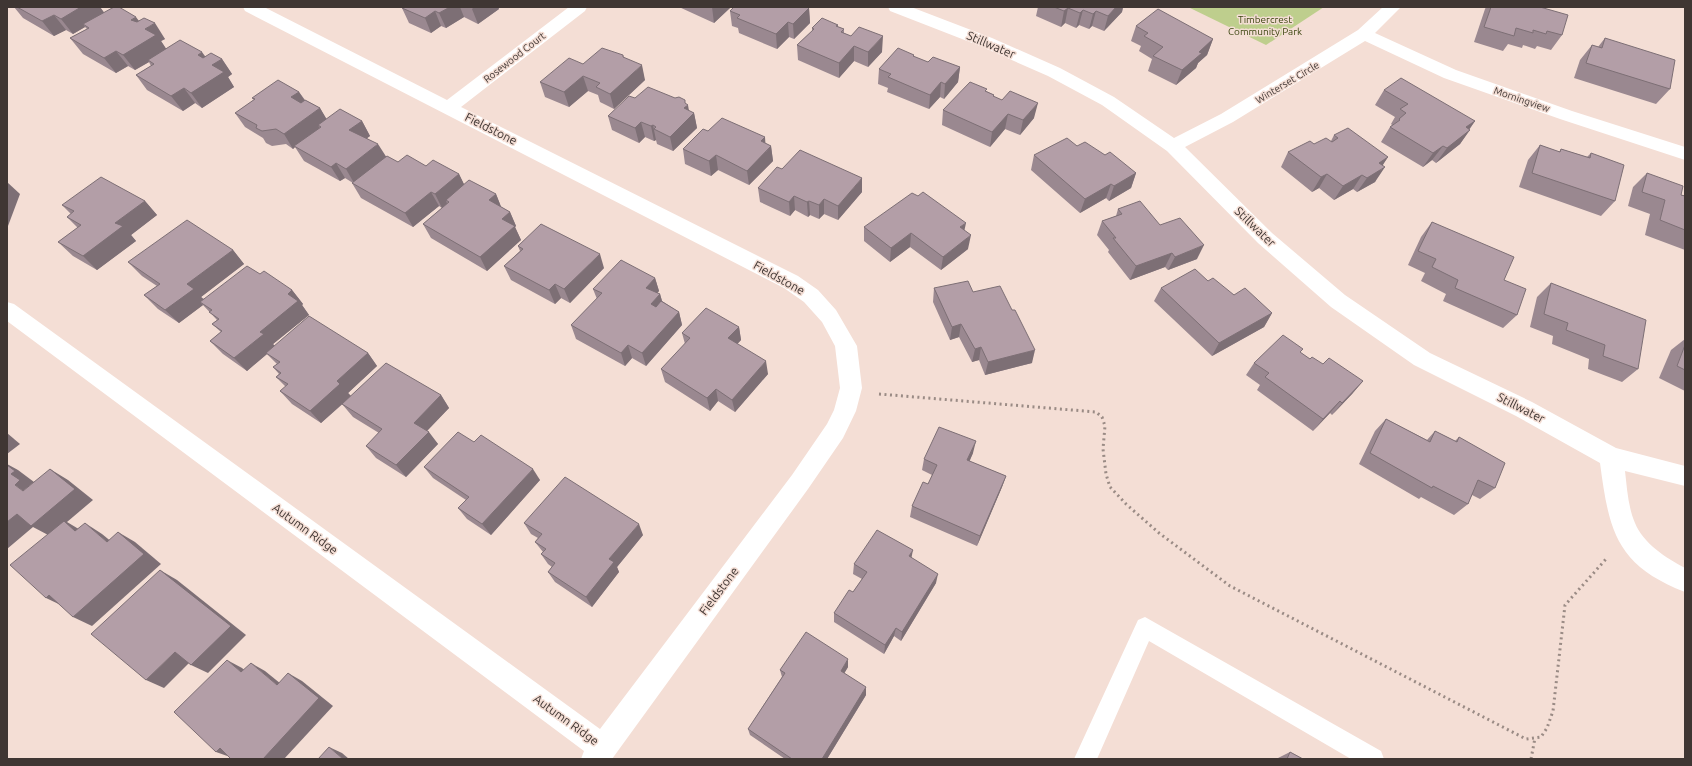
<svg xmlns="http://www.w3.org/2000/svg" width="1692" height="766" viewBox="0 0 1692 766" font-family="Ubuntu,sans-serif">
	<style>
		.green { fill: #bece8d }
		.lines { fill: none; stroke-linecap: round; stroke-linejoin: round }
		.path { stroke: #9a8b85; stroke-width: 3; stroke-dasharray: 2 3.5; stroke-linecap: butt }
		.service { fill: #fff; fill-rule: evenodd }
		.minor { fill: #fff; fill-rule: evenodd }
		.wall { fill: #9a8890 }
		.shaded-wall { fill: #7d6f75 }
		.building { fill: #b39ea7; stroke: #7d6f75 }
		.labels { text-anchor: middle; stroke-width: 3; stroke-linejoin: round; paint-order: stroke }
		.far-park-label { font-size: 10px; fill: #3a440e; stroke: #f4ded5 }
		.far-street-label { font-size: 10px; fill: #3f3633; stroke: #f4ded5 }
		.street-label { font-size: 12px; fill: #3f3633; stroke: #f4ded5 }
	</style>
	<rect width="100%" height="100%" fill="#f4ded5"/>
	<polygon class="green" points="1188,7 1324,7 1266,45"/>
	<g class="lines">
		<g class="path">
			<polyline points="879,394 1096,412 1102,417 1105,426 1103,449 1106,474 1110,487 1126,504 1159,533 1230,586 1526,739 1541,737 1547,728 1553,711 1565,605 1607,558"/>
			<polyline points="1531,759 1535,738"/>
		</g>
		<polygon class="service" points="1145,617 1381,751 1384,759 1351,759 1149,641 1097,759 1074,759 1138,620"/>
		<g class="minor">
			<polygon points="243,7 264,7 447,100 569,7 587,7 585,11 461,107 798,276 818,290 836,310 857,346 862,388 856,411 843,438 808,489 612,759 581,759 584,751 7,321 7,302 14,304 600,729 792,475 827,424 834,410 840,388 835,346 822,322 804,302 784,288 245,11"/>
			<path d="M888,7H911L992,38L1060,68L1114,97L1174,138L1221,114L1358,30L1383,7H1401L1375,33L1456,70L1572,111L1685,147V160L1560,119L1444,78L1365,41L1233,122L1185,147L1272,233L1345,295L1430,353L1532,402L1616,448L1685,466V486L1625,471C1627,488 1628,507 1635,523C1643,543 1666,558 1685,568V592C1616,565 1609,531 1600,463L1516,416L1414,365L1331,307L1258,243L1167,151L1102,105L1048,76L980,46L890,11Z"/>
		</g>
	</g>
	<g class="wall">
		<polygon points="14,7 100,7 104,13 139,21 165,39 161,41 166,49 205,57 222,59 232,74 228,77 234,87 202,108 195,103 183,111 147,90 136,75 151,66 149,62 135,70 128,66 116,73 83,54 70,38 87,29 85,27 73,34 66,30 54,36 23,18"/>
		<polygon points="403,7 498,7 499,9 478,24 464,17 446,28 441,26 431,33 409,23 402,8"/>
		<polygon points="679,7 731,7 714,23"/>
		<polygon points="1038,7 1123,7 1122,12 1104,31 1092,26 1089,29 1079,25 1076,28 1065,23 1061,27 1036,16"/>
		<polygon points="1486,7 1540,7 1562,35 1551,50 1537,46 1535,49 1523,45 1522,48 1508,44 1503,51 1474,42 1485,9"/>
		<polygon points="809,8 810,23 794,39 789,37 777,49 739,33 738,28 732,26 730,11"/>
		<polygon points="838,25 838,27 844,29 844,33 882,52 868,67 854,61 839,78 798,60 797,45 812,31 812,28"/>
		<polygon points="1136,26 1213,39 1207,55 1198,63 1196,68 1176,85 1148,71 1152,59 1139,51 1141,46 1131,41"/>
		<polygon points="1605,38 1670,89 1656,104 1574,78 1580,60 1592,45 1598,47"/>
		<polygon points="623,55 624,58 645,80 614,109 600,102 598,95 588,91 569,107 545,97 540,82 583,64"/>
		<polygon points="914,55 914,57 928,62 960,67 958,82 944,99 940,97 929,109 887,92 888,88 878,84 879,69"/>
		<polygon points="1384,90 1475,121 1460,144 1436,163 1432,160 1423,167 1381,142 1390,127 1392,125 1391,124 1395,117 1375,105"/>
		<polygon points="986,91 994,95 994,97 1034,118 1020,135 1005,129 990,147 942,125 943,110"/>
		<polygon points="299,92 305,100 320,108 326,119 362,121 370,136 367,138 386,157 398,162 426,166 459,174 464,185 496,194 501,207 510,212 516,226 515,227 521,240 487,271 431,238 423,224 442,208 439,206 413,227 361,198 352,183 353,183 345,178 340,181 304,161 295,147 293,149 286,144 272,146 266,143 263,138 245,127 235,113 254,100 252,98"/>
		<polygon points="635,98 685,103 689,111 694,113 697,128 673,151 657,144 656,140 654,141 645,137 639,143 612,130 608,116"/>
		<polygon points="708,131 765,143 771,146 773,161 749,185 718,170 711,176 685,164 683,149"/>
		<polygon points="1334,135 1388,157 1382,165 1375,182 1357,192 1353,189 1334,200 1319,188 1312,192 1281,167 1288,152 1314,144 1331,141"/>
		<polygon points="1540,145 1559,152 1561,149 1587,157 1591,153 1615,201 1601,216 1519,187 1528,160"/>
		<polygon points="1077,146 1105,155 1136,173 1131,188 1109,201 1106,198 1080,213 1031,170 1034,155"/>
		<polygon points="782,169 862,192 838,220 824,214 819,219 810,215 808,217 795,210 790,216 760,202 758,188"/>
		<polygon points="1647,173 1681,195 1685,196 1685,250 1645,235 1650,214 1628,206 1633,187"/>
		<polygon points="145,201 157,215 131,235 136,241 97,270 73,256 58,242 78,228 67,217 71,214 62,205"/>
		<polygon points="1118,209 1160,225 1197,259 1168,270 1165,267 1130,280 1108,252 1109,250 1097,235 1102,221 1116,216"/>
		<polygon points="1432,222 1504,280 1517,315 1503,328 1443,301 1446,294 1421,281 1425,273 1408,265 1421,237"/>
		<polygon points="864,227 964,230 968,249 941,270 910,247 890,262 864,241"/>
		<polygon points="518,246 604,268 570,303 561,298 555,304 511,280 504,266 520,251"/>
		<polygon points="233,250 244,264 201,297 204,299 260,274 292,290 303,304 302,305 309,315 273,344 274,346 368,353 377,366 348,393 351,396 441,395 449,408 427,431 438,444 406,477 376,458 366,446 379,433 353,417 342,404 346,401 321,423 292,404 280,391 286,387 276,377 279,374 273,367 277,364 267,354 247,371 223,354 210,341 221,332 212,324 217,320 203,305 179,323 158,309 144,295 157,286 142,276 128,262"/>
		<polygon points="655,278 659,291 657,293 660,294 662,301 679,312 682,325 646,366 632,358 625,366 576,339 571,325 597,299 593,289"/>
		<polygon points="1208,281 1234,295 1272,313 1264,327 1212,356 1154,301 1161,288"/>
		<polygon points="1551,283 1638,369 1622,382 1588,369 1589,359 1552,344 1553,336 1530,327 1537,297"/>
		<polygon points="934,288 973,292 1032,363 985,375 979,360 972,362 959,337 950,340 933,302"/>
		<polygon points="739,327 741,340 737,344 768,374 735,412 718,401 710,411 665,382 661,369 685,344 682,333"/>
		<polygon points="1685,339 1685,391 1659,378 1671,350"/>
		<polygon points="1301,353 1310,359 1363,381 1352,394 1332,415 1330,413 1313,431 1257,390 1260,385 1246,375 1254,363"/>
		<polygon points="1386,419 1427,440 1435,431 1455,441 1459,437 1495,488 1480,499 1472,495 1468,504 1454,515 1421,497 1419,499 1359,464 1375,431"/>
		<polygon points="474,442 540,480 491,535 467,519 458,508 466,500 433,478 424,467"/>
		<polygon points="973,453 969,461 1006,476 1002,487 977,546 910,517 912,506 928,484 932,475 922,470 924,459"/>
		<polygon points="524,523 643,535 617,567 619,572 592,607 555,582 548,572 552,567 548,564 541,554 543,552 535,542 538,538 531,534"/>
		<polygon points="912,558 936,583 901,641 894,636 884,654 834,622 834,613 853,592 862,579 853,574 854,564"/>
		<polygon points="848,667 844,673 866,695 827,759 785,759 750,735 748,729 782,677 780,670"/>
		<polygon points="1290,752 1303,759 1276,759"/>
	</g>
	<g class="shaded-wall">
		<polygon points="81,7 100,7 106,15 83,24 85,27 73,34 61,19"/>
		<polygon points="450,7 460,7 464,17 446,28 439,13"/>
		<polygon points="474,7 498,7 499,9 478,24 472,9"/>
		<polygon points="712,7 731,7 714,23"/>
		<polygon points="1116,7 1123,7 1122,12 1104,31 1108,16"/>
		<polygon points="809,8 810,23 794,39 793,24"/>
		<polygon points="1068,8 1065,23 1061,27 1064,11"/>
		<polygon points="1083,10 1079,25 1076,28 1080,13"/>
		<polygon points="435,11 441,26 431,33 425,18"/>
		<polygon points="1096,11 1092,26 1089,29 1093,14"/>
		<polygon points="54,15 66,30 54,36 42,21"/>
		<polygon points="136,17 145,29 155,23 165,39 161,41 167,50 148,60 149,62 135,70 123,55 131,20"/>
		<polygon points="788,22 789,37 777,49 776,34"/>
		<polygon points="883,36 882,52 868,67 868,52"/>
		<polygon points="1213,39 1207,55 1198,63 1196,68 1176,85 1182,70 1199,52"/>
		<polygon points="854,46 854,61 839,78 839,63"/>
		<polygon points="116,51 128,66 116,73 104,58"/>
		<polygon points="202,52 213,67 198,55"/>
		<polygon points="222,59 232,74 228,77 234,87 202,108 191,93 212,65"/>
		<polygon points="642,65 645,80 614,109 610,94"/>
		<polygon points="960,67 958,82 944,99 945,84"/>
		<polygon points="583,76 588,91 569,107 564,92"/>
		<polygon points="941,82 940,97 929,109 930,95"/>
		<polygon points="184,88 195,103 183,111 171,96"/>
		<polygon points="299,92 309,107 301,112 291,97"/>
		<polygon points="1038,103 1034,118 1020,135 1023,120"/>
		<polygon points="688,105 690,117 694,113 697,128 673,151 670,137 684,108"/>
		<polygon points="320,108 329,123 321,127 318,125 320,129 294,146 295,147 293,149 284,134"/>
		<polygon points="1008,114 1005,129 990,147 992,132"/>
		<polygon points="362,121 370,136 358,145 349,130"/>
		<polygon points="1475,121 1467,132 1470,130 1460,144 1436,163 1447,148 1466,127"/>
		<polygon points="641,122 645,137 639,143 635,128"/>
		<polygon points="653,125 656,140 654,141 651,126"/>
		<polygon points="765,137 766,152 771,146 773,161 749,185 747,171 761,141"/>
		<polygon points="378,144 387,158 354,183 346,169"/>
		<polygon points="1443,146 1432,160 1423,167 1433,153"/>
		<polygon points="716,155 718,170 711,176 709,161"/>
		<polygon points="1388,157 1379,171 1385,167 1375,182 1357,192 1367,178 1379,163"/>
		<polygon points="336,163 345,178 340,181 331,167"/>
		<polygon points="1136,173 1131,188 1109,201 1114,186"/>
		<polygon points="459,174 466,188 446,200 447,204 442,208 435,194"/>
		<polygon points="1327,174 1319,188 1312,192 1321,177"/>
		<polygon points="1362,175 1353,189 1334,200 1343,186"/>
		<polygon points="862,178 862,192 838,220 838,206"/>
		<polygon points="7,182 20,194 8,226 7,226"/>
		<polygon points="1111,184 1106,198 1080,213 1085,199"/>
		<polygon points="431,192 439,206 413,227 405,213"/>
		<polygon points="496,194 502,209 489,200"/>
		<polygon points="794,196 795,210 790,216 789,202"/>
		<polygon points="824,199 824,214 819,219 819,205"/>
		<polygon points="145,201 157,215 131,235 136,241 97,270 83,256 115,223"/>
		<polygon points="809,201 810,215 808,217 807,202"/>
		<polygon points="510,212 516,226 515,227 521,240 487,271 480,257 502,219"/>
		<polygon points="966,223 963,237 960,227"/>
		<polygon points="911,233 910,247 890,262 891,248"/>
		<polygon points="971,235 968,249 941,270 943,257"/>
		<polygon points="1204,245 1197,259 1168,270 1175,257"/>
		<polygon points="233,250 244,264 201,297 206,302 200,302 203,305 179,323 165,310 187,284"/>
		<polygon points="1172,253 1165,267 1130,280 1136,266"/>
		<polygon points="600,254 604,268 570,303 564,289"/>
		<polygon points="655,278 659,291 650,301 646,288"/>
		<polygon points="555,284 561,298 555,304 549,290"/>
		<polygon points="292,290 303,304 302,305 309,315 273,344 276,347 266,353 267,354 247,371 234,358 260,332 288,294"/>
		<polygon points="660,294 664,308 655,317 651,304"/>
		<polygon points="679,312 682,325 646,366 642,353"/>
		<polygon points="1272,313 1264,327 1212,356 1219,343"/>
		<polygon points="961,324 959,337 950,340 952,327"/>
		<polygon points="739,327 741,340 730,352 728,338"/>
		<polygon points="628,345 632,358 625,366 621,353"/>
		<polygon points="981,347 979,360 972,362 975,349"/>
		<polygon points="1035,350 1032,363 985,375 988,362"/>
		<polygon points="368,353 377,366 348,393 351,396 321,423 310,411 337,381"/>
		<polygon points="766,361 768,374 735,412 732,400"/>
		<polygon points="1363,381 1352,394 1332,415 1342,403"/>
		<polygon points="716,389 718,401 710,411 707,398"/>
		<polygon points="441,395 449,408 423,435 414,423"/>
		<polygon points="1340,401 1330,413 1313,431 1323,419"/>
		<polygon points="429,432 438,444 406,477 396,465"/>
		<polygon points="7,433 20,444 7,454"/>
		<polygon points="976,441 973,453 965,472 967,460"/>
		<polygon points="7,464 18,470 34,482 23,491 15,485 11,474"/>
		<polygon points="50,469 68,480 93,500 67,522 82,531 50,536 33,527 7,549 7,522"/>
		<polygon points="533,469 540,480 491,535 482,524"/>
		<polygon points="1006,476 1002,487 977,546 980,536"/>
		<polygon points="85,523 102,534 124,552 107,542"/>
		<polygon points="639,524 643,535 617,567 619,572 592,607 586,597 609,559"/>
		<polygon points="118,532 135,542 161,564 92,626 73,617"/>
		<polygon points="913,550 911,560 909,556"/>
		<polygon points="160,570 177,580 246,635 208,673 191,665"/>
		<polygon points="938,574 936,583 901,641 902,632"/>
		<polygon points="49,595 65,607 46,598"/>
		<polygon points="896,628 894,636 884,654 885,645"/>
		<polygon points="175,652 192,660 164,688 146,680"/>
		<polygon points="848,659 848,667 841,679 841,671"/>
		<polygon points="227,660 242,668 256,680 241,672"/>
		<polygon points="251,663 265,671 291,692 277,685"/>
		<polygon points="288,673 302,681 333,706 284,759 263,759"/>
		<polygon points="866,687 866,695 827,759 822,759"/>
		<polygon points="329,747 342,753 349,759 343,759"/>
		<polygon points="220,748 233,758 216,752"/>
	</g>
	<g class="building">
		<polygon points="17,7 81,7 61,19 54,15 42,21"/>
		<polygon points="114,7 119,7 136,17 131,20 137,22 144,18 155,23 145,29 156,35 123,55 116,51 104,58 70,38 89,28 83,24"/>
		<polygon points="403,7 450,7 439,13 435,11 425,18 402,8"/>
		<polygon points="734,7 807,7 809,8 793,24 788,22 776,34 737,18 740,15 730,11"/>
		<polygon points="1054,7 1116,7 1108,16 1096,11 1093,14 1083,10 1080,13 1068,8 1064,11"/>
		<polygon points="1491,7 1540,7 1568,15 1562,35 1547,31 1546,34 1533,30 1533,33 1516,28 1514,36 1484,27"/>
		<polygon points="1158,9 1213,39 1199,52 1202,53 1182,70 1153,56 1163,47 1144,36 1148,33 1136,26"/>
		<polygon points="822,18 838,25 836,26 844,29 841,32 851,36 859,27 883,36 868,52 854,46 839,63 797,45 814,29 812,28"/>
		<polygon points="1605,38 1675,60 1670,89 1586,63 1592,45 1602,48"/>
		<polygon points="180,40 202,52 198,55 203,58 211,53 222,59 212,65 224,72 191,93 184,88 171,96 136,75 154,64 148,60"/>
		<polygon points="602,48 623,55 623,57 642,65 610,94 596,87 600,83 583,76 564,92 540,82 569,58 583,64"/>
		<polygon points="898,48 914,55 913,56 928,62 933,57 960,67 945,84 941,82 930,95 888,77 891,74 879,69"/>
		<polygon points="1401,78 1475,121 1466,127 1470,130 1447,148 1443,146 1433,153 1390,127 1400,120 1399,119 1406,113 1400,109 1408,104 1384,90"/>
		<polygon points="278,80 299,92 291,97 301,103 305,100 320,108 284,134 276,129 262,131 256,128 257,125 235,113 255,99 252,98"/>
		<polygon points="970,82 987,89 985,91 994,95 993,96 1002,100 1010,91 1038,103 1023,120 1008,114 992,132 943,110"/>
		<polygon points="648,87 675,98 679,97 685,100 685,103 688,105 684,108 694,113 670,137 654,129 656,127 653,125 651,126 641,122 635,128 608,116 629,96 635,98"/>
		<polygon points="340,109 362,121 349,130 378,144 346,169 336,163 331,167 294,146 321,127 318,125"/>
		<polygon points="722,118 765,137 761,141 771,146 747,171 716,155 709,161 683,149 703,129 708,131"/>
		<polygon points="1348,128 1388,157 1379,163 1385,167 1367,178 1362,175 1343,186 1327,174 1321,177 1288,152 1310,141 1314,144 1326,138 1332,142 1338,138 1334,135"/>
		<polygon points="1067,138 1077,146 1085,142 1105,155 1110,152 1136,173 1114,186 1111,184 1085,199 1034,155"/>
		<polygon points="1540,145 1560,152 1561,149 1590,158 1591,153 1624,165 1615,201 1532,173"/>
		<polygon points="800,150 862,178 838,206 824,199 819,205 809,201 807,202 794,196 789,202 758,188 777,167 782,169"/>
		<polygon points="407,155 426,166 433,160 459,174 435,194 431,192 405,213 352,183 387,156 398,162"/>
		<polygon points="1647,173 1683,186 1681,195 1685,196 1685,230 1660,220 1665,200 1642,192"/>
		<polygon points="101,177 145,201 115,223 123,226 83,256 58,242 81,225 67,217 74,211 62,205"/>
		<polygon points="469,180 496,194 489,200 510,212 502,219 515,226 480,257 423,224 449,202 446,200"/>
		<polygon points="923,192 966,223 960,227 971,235 943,257 911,233 891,248 864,227 912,193 918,196"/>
		<polygon points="1140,201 1160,225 1180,218 1204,245 1175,257 1172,253 1136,266 1113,238 1116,238 1102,221 1122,214 1118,209"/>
		<polygon points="187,220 233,250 187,284 194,289 165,310 144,295 160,284 128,262"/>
		<polygon points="1432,222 1514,257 1504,280 1526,289 1517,315 1455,288 1458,280 1432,267 1436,259 1418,251"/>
		<polygon points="541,224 600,254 564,289 555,284 549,290 504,266 523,249 518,246"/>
		<polygon points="621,260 655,278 646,288 660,294 651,304 656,307 661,301 679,312 642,353 628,345 621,353 571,325 602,293 593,289"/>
		<polygon points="247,266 260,274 264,271 292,290 288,294 298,301 260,332 264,334 234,358 210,341 222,331 212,324 219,319 209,312 212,310 200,302"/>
		<polygon points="1195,269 1208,281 1213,278 1234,295 1245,288 1272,313 1219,343 1161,288"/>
		<polygon points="968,281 973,292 1000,286 1012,310 1015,310 1035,350 988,362 981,347 975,349 961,324 952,327 934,288"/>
		<polygon points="1551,283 1646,320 1638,369 1603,356 1605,345 1566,330 1568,323 1544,314"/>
		<polygon points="706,308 739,327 728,338 766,361 732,400 716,389 707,398 661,369 690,338 682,333"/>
		<polygon points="309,316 368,353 337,381 340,384 310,411 280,391 288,384 276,377 281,373 273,367 280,362 266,353"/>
		<polygon points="1283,335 1303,349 1300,352 1310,359 1312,357 1323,364 1329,358 1363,381 1342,403 1340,401 1323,419 1265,377 1269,373 1254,363"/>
		<polygon points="1685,345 1685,370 1677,366"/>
		<polygon points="386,363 441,395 414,423 429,432 396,465 366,446 382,429 342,404"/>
		<polygon points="1386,419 1430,442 1435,431 1457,442 1459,437 1505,463 1495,488 1478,480 1468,504 1433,486 1432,488 1370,453"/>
		<polygon points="939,427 976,441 967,460 1006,476 980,536 912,506 923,482 928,484 937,465 924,459"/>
		<polygon points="458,432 474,442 481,435 533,469 482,524 458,508 469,497 424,467"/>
		<polygon points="7,465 15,471 11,474 20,480 15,485 23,491 50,469 75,489 31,526 17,514 7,522"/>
		<polygon points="565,477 639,524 609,559 614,562 586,597 548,572 555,563 541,554 546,549 535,542 542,534 524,523"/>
		<polygon points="64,521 75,531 85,523 107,542 118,532 144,554 73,617 49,595 46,598 10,565"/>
		<polygon points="877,530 913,550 909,556 938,574 902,632 896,628 885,645 834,613 849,590 853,592 867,572 854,564"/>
		<polygon points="160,570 231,626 191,665 175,652 146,680 91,634"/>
		<polygon points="806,632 848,659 841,671 866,687 822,759 792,759 748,729 785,673 780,670"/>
		<polygon points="227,660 241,672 251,663 277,685 288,673 319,698 263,759 231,759 220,748 216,752 174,712"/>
		<polygon points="329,747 343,759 318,759"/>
		<polygon points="1290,752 1303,759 1287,759"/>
	</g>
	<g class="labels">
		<g class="far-park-label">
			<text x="1265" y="23">Timbercrest<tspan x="1265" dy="12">Community Park</tspan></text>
		</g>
		<g class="far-street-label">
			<text transform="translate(514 57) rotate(-38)" y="4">Rosewood Court</text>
			<text transform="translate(1287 82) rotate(-31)" y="4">Winterset Circle</text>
			<text transform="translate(1522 99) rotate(19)" y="4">Morningview</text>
		</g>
		<g class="street-label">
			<text transform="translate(991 45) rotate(23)" y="4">Stillwater</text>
			<text transform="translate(491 129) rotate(27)" y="4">Fieldstone</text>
			<text transform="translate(1255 227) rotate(44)" y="4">Stillwater</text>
			<text transform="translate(779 278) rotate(29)" y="4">Fieldstone</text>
			<text transform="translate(1521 408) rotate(27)" y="4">Stillwater</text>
			<text transform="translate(305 529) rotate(36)" y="4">Autumn Ridge</text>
			<text transform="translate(719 591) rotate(-53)" y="4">Fieldstone</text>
			<text transform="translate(566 720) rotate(36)" y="4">Autumn Ridge</text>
		</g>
	</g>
	<rect width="1692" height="766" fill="none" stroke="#3f3633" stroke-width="16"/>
</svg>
